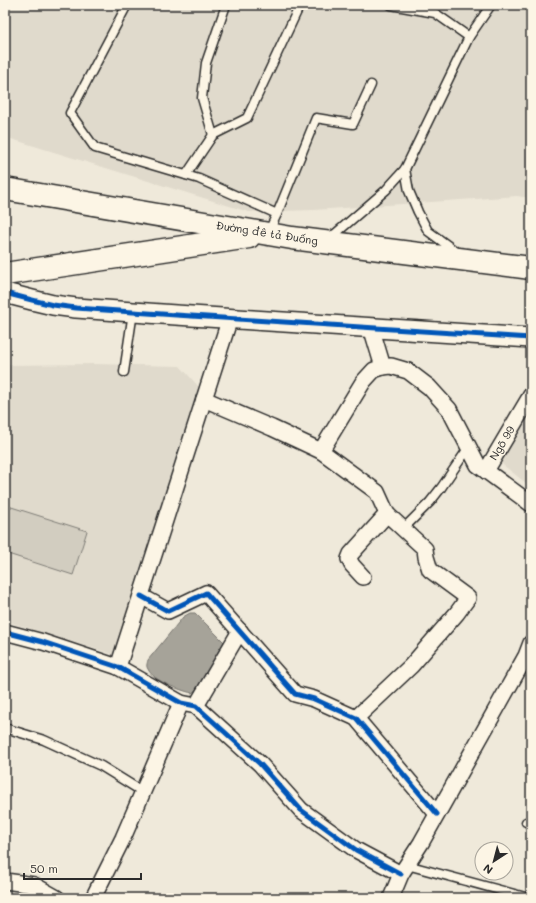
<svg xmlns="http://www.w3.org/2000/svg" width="536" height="903" viewBox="0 0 536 903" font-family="Mali,sans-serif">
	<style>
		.built { fill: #e0dacc }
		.green { fill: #d2cdc0; stroke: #7e7c76 }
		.water { fill: #a6a399; stroke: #75736d }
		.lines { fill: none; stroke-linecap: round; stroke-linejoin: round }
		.service-casing { stroke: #2b2b2b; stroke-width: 11 }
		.minor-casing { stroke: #2b2b2b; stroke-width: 18 }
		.tertiary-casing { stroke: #2b2b2b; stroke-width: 22 }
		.primary-casing { stroke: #2b2b2b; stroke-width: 25 }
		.service { stroke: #fcf5e5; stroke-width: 8 }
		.minor { stroke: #fcf5e5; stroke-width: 15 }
		.tertiary { stroke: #fcf5e5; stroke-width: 19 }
		.primary { stroke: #fcf5e5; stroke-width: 22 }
		.cycleway-casing { stroke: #fcf5e5; stroke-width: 8 }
		.cycleway { stroke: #0057b8; stroke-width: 5 }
		.labels { text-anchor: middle; stroke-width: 3; stroke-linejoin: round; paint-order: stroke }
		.street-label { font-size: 11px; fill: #2b2b2b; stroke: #fcf5e5 }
	</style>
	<rect width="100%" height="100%" fill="#efe9da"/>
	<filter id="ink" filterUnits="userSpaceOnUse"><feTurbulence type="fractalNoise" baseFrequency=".025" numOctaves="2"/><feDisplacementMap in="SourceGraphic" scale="8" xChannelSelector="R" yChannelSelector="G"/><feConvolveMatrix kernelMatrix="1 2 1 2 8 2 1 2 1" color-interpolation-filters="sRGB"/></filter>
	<g filter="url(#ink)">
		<g class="built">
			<polygon points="5,5 531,5 531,198 517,196 314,210 249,212 5,137"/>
			<polygon points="94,364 180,366 199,387 118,656 5,621 5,365"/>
			<polygon points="531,406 531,487 498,461"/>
		</g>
		<polygon class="green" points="5,505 87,531 73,575 5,553"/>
		<path class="water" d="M190,613H195L225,643C217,659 207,683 192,693C180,690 153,681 148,669C146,666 147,664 148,660L183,617Z"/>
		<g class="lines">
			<defs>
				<g id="service">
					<polyline points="127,5 70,113 95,148 199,179 277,214 268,233"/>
					<polyline points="391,5 435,13 469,37"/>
					<polyline points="213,135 202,98 206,63 226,5"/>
					<polyline points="405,169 409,191 418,212 428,231 458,253"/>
					<polyline points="186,175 213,135 247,118 300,5"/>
					<polyline points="277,214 316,118 353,124 371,85"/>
					<polyline points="327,237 335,234 386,190 405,169 469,37 491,5"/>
					<polyline points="124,372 133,312"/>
					<polyline points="403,529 430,502 441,488 469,447"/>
					<polyline points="5,728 44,740 101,766 143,792"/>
					<polyline points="526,822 531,824"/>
					<polyline points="407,865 529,898"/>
				</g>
				<g id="minor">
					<polyline points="371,327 383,367"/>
					<polyline points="204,399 272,428 321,451 377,492 387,514 351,554 349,559 352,565 363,577"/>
					<polyline points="321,451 363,382 374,370 383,367 391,366 408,371 429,387 449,409 478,465 531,504"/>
					<polyline points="486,471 531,395"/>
					<polyline points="141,596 168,611 206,593 295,694 314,699 356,718 437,814"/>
					<polyline points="5,632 43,642 118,667 181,703 196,706 260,764 301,810 356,850 401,874"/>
					<polyline points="118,667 230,318"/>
					<polyline points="196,706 240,631"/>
					<polyline points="356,718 411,666 457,613 468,598 430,570 426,557 425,549 387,514"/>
					<polyline points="5,881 34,885 57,898"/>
					<polyline points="93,898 123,838 181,703"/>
					<polyline points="391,898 401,874 421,843 526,656 531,643"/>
				</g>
				<polyline id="tertiary" points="5,293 32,300 53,305 76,308 176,315 531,338"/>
				<g id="primary">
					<polyline points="5,189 292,238 531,268"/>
					<polyline points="5,274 249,237"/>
				</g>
			</defs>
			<use href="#service" class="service-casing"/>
			<use href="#minor" class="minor-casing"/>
			<use href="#tertiary" class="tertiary-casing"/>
			<use href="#primary" class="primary-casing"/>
			<use href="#service" class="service"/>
			<use href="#minor" class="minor"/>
			<use href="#tertiary" class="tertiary"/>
			<use href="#primary" class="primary"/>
			<defs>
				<g id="cycleway">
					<polyline points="5,293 32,300 53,305 76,308 176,315 531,338"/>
					<polyline points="141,596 168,611 206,593 295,694 314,699 356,718 437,814"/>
					<polyline points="5,632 43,642 118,667 181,703 196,706 260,764 301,810 356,850 401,874"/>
				</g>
			</defs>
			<use href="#cycleway" class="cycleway-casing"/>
			<use href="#cycleway" class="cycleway"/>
		</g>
	</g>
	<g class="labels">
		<g class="street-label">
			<text transform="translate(267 233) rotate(9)" y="4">Đường đê tả Đuống</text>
			<text transform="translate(502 443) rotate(-59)" y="4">Ngõ 99</text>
		</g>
	</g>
	<rect width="536" height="903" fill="none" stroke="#fcf5e5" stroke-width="20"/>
	<rect x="10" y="10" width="516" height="883" fill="none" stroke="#2b2b2b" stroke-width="1.5" filter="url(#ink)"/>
	<g transform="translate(494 861) rotate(216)"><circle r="19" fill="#fcf5e5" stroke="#a8a49b"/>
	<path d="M0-3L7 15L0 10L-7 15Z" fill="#2b2b2b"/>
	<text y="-6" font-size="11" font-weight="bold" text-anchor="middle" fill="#2b2b2b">N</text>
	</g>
	<path d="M24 873v6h117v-6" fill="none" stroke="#2b2b2b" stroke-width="2"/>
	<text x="30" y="873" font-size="12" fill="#2b2b2b" stroke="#fcf5e5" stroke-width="3" paint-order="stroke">50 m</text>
</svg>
